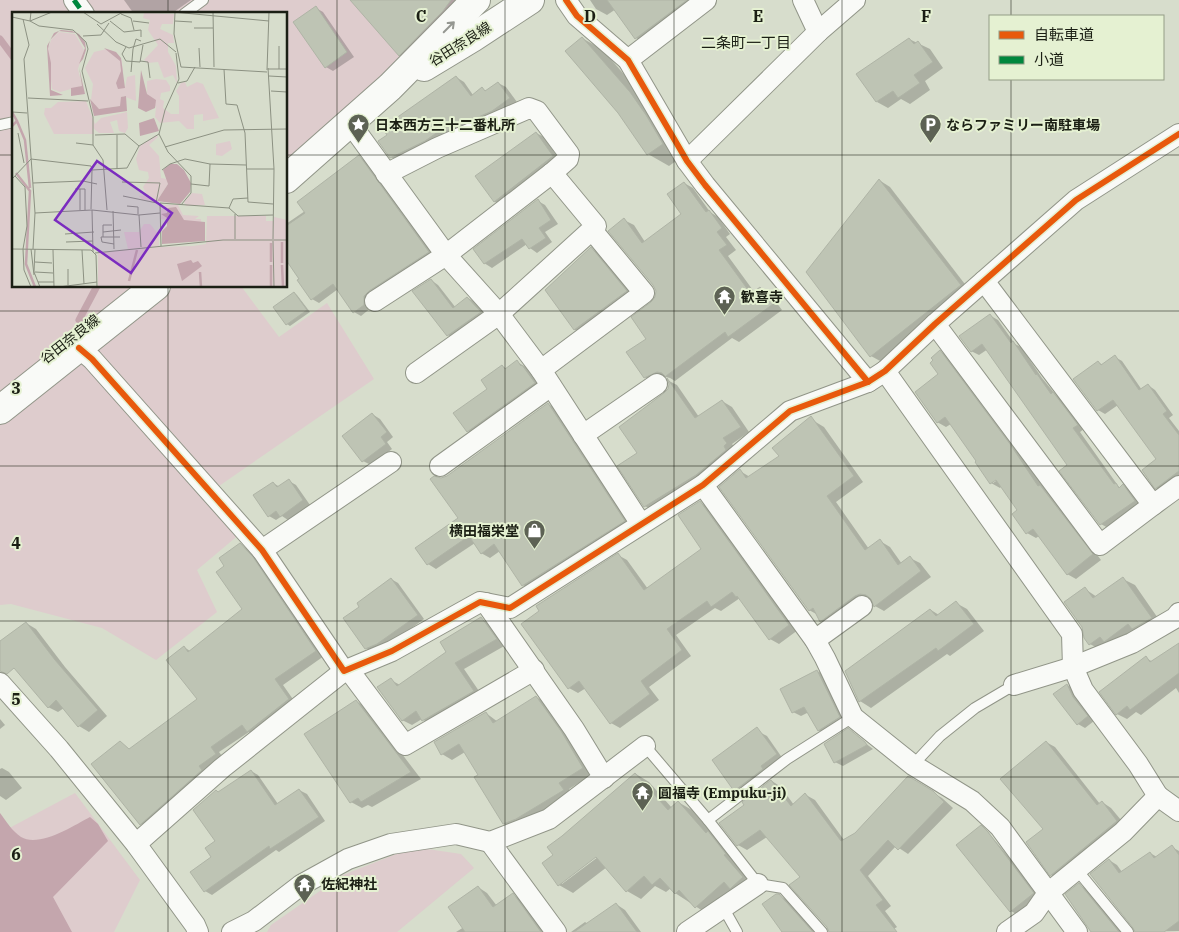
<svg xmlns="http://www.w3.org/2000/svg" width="1179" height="932" viewBox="0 0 1179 932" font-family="'IBM Plex Serif','Noto Sans JP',serif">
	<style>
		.green { fill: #decccd }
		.water { fill: #c4a6ad }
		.shadow { fill: #0003; fill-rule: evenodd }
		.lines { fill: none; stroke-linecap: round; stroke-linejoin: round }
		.stream { stroke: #c4a6ad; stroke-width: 7 }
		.building { fill: #bec4b4; stroke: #afb4a6 }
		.lane-casing { stroke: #919588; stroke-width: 12 }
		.street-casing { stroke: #919588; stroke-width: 22 }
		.secondary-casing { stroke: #919588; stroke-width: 30 }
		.lane { stroke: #f9faf7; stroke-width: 10 }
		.street { stroke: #f9faf7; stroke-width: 20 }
		.secondary { stroke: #f9faf7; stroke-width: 28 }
		.quiet { stroke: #00873e; stroke-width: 5; stroke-dasharray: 10 5; stroke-linecap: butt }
		.cycleway-casing { stroke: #e5f1d2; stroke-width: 9 }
		.cycleway { stroke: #e8590c; stroke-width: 6 }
		.oneway { stroke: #959791 }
		.grid { fill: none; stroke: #1b1f14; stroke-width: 1; stroke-opacity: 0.55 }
		.labels { text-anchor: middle; stroke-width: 4; stroke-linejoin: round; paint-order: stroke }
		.street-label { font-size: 14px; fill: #1b1f14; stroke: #e5f1d2 }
		.poi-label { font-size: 14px; font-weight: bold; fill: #1b1f14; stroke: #e5f1d2; text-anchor: start }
		.neighbourhood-label { font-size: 15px; fill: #1b1f14; stroke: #e5f1d2 }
		.inset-river { fill: none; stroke: #c4a6ad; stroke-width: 2.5 }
		.inset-road { fill: none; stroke: #8c9182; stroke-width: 1 }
		.view { fill: #7b2cbf; fill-opacity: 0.15; stroke: #7b2cbf; stroke-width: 2.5 }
		.inset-edge { fill: none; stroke: #1b1f14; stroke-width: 2.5 }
		.grid-label { font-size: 16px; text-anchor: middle; font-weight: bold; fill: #1b1f14; stroke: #e5f1d2; stroke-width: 4; stroke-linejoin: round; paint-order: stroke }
	</style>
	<rect width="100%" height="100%" fill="#d7ddcc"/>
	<g class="green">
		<polygon points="0,0 462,0 402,65 286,163 286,14 14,14 14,286 241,286 279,337 327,303 374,379 206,495 241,533 197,570 217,612 156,660 102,628 11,604 0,605"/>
		<polygon points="75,793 140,880 114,932 50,932 0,833"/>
		<polygon points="414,847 461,854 474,868 397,932 267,932 271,925 343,875"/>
	</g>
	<path class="water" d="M0,813C6,821 12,831 21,837C39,848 73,826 90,817L98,824L108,841L53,897L72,932H0Z"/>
	<g class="shadow">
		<polygon points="124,0 191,0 171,14 134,14"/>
		<polygon points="351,0 462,0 407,59 399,55"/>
		<polygon points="590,0 706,0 647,44 636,38 616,9 607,15 596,9"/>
		<polygon points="316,8 323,12 354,57 333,71 326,67"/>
		<polygon points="582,38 603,50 652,107 683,156 669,166 648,154"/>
		<polygon points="909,39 930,49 943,68 925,81 930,90 910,104 901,99 888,108 877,102"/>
		<polygon points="456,77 464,82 473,95 482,89 487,91 498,83 506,87 517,102 500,115 399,162 391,157 380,142"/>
		<polygon points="536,133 544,137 560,161 503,206 495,202 477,176"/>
		<polygon points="359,157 366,161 435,256 361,316 354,312 338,289 319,303 312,299 286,258 286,224 305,211"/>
		<polygon points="879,180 890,187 971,292 882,362 871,356"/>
		<polygon points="684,183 693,188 710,212 718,217 730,234 726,237 736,250 728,256 755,293 761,288 770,294 782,310 739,342 732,338 675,381 670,378 662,376 655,383 645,377 648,339 657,292 624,220 634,225 645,242 683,215"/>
		<polygon points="538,201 545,205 558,224 545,232 552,242 537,253 530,248 527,244 492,268 484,263"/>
		<polygon points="591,248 597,252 633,295 582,333 575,330 546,290"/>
		<polygon points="431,280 438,285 456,308 468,298 475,302 488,317 455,340 448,335 414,292"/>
		<polygon points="294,293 297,295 310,312 290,326 287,324"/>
		<polygon points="991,316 998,320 1015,344 1021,347 1042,378 1056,395 1061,398 1084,429 1080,432 1119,487 1121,488 1123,486 1130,490 1142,506 1108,528 1101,524 1069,465 988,349 979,355 971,351"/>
		<path d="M940,351L948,356L1019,451L1045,489L1049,491L1101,560L1076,579L1067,574L1039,536L1036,538L1027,533L1014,514L1019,510L1002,486L1000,488L991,483L951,424L946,427L937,422ZM1002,477L993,483V480Z"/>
		<polygon points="1115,357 1122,361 1142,390 1148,385 1155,390 1173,415 1169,418 1179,431 1179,480 1163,492 1156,488 1158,460 1118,405 1105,414 1098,410 1098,362 1103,365"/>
		<polygon points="517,362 528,368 546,390 479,437 468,431 502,366 507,369"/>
		<polygon points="669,381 677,385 699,417 722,401 732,407 749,432 732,444 736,449 655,512 645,506 639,453 669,389"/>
		<polygon points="548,404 557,409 633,526 532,590 523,585 500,551 490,558 481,553 475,543 436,569 428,564 460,519 441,479 448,477"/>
		<polygon points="372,414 380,419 393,437 387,442 392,449 371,465 363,461"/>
		<polygon points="814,421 824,427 863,482 836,502 869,549 880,541 890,547 902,564 910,558 920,563 931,577 884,611 875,606 873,600 871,599 865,602 831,626 821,621 818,615 809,610 740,471 750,477 781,456"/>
		<polygon points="289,481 296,485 310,505 288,520 282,516 276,520 269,516 273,483 280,487"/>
		<polygon points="700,502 709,508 798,630 779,644 770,639 740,598 721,611 715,608 676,635 691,656 649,687 659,700 620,728 611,723 586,688 578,693 569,688 618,555 627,560 648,589 703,549"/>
		<polygon points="240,545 249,550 262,564 324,656 283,685 297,705 257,736 249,732 219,752 225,760 150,829 141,824 120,743 130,750 199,699 184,647 190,651 243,609 226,566"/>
		<polygon points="391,579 398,583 424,619 384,648 374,653 366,648 361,607"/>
		<polygon points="1123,579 1135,585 1162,624 1101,650 1090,644 1083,627 1085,589 1097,597"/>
		<polygon points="956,603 967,609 984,631 950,656 947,654 871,708 860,701 931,610 939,615"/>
		<polygon points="481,619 491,624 506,645 464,669 483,697 433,726 422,719 412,725 402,720 391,680 400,685 448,652"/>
		<polygon points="26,623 36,629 65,667 107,716 89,732 79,726 64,708 58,712 48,707"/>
		<polygon points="1179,645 1179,693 1176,688 1141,715 1136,712 1127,719 1117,714 1146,658 1153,662"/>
		<polygon points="817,671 825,675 847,722 826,735 818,730 809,712 801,716 793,712"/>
		<polygon points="1067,685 1075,689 1094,721 1085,728 1078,724"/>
		<polygon points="536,697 547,703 593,774 569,789 573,796 514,829 503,823 480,776 465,752 452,760 442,754 486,713 498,722"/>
		<polygon points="356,701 367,708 421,779 372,807 368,805 362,808 351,802"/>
		<polygon points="0,719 5,725 0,729"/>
		<polygon points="848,730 873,749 843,766 835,762"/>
		<polygon points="759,732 767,736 783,759 742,794 735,790"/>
		<polygon points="1046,742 1055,747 1100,804 1102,802 1111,808 1126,826 1060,880 1051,875 1045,829"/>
		<polygon points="2,768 9,772 22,788 6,800 0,796 0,769"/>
		<polygon points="251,771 258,775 278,804 299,790 307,794 325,821 279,852 276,850 212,895 205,891 217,841 219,793"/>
		<path d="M636,774L649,782L672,808L678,802L692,810L714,836L722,841L757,886L709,915L675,893L671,888L666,892L655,886L641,899L627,891L607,867L573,893L559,885L555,856L562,837ZM601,852L602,854L562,884V881Z"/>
		<polygon points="909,778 942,798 953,808 908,854 896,846 868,876 891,906 885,911 897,927 889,932 829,932 828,927 802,877 767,837 747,850 738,845 746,805 772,781 781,787 794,805 806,795 815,800 844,840 855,834"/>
		<polygon points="981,827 987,831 1013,862 1039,897 1018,915 1011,911 958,845"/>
		<polygon points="1172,847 1179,851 1179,931 1135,932 1109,860 1117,865 1122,872 1150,853 1157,857"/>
		<polygon points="1079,885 1087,889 1122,932 1094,932"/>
		<polygon points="478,887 487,893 497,906 513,895 522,900 546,932 456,932 464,927"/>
		<polygon points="779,896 789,901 816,932 781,932 783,931"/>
		<polygon points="616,904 625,910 641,932 571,932 585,922 588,924"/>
	</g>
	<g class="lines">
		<g class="stream">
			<polyline points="0,39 14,58"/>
			<polyline points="79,320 97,286"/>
		</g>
	</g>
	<g class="building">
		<polygon points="350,0 451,0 443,11 399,56"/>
		<polygon points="607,0 687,0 635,39"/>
		<polygon points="316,6 347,52 325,68 293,22"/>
		<polygon points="582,37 630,92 646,115 663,144 647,155 618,113 565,51"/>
		<polygon points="909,38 914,44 918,41 933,62 914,75 920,83 898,98 893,91 876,102 856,74"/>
		<polygon points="456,76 471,96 482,87 485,91 498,82 510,98 492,111 444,132 442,129 425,141 390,158 378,141 387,135 382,128"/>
		<polygon points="536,132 553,156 494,202 475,176"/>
		<polygon points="359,155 429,252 369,291 364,296 364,305 353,313 333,284 311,300 297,280 299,279 286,260 286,226 305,213 297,202"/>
		<polygon points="879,179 961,285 870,357 806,272"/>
		<polygon points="684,182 706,212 709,210 722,228 717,232 727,245 719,250 751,294 760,287 773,304 728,337 725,332 666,376 666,377 662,373 657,372 644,378 626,352 646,339 631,317 651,302 655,297 656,291 653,285 608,231 624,218 642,243 681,214 667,194"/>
		<polygon points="538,199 551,220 539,228 546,238 529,249 522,239 484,264 473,249"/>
		<polygon points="591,247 627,291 574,330 545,290"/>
		<polygon points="431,279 453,308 467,297 481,312 447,336 412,291"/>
		<polygon points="294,292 307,310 286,325 273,307"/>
		<polygon points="990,314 1011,343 1013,341 1036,375 1037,374 1051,394 1053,392 1078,425 1073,428 1114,484 1116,483 1119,488 1123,484 1135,501 1100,525 1059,471 1067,465 982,344 971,352 959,336"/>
		<polygon points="940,350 1010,444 1038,486 1040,485 1093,554 1067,575 1033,529 1026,534 1012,514 1017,510 996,480 990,484 975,462 976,461 945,417 937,423 915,392 938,374 930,363 933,360 931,358"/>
		<polygon points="1115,355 1139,390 1148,384 1167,411 1163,414 1179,435 1179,471 1155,489 1142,470 1156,459 1113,400 1097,411 1073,379 1098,361 1101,365"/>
		<polygon points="517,360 521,366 522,365 535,383 467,432 453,413 487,389 481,380 502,365 505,369"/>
		<polygon points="667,378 695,418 722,400 741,427 723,438 727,443 724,446 726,450 696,475 644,507 617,466 637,453 619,427 664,393 668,389 669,384"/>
		<polygon points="548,403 625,521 522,586 494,544 481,554 469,536 427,565 415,548 458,518 430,479 434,476 441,478 447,476"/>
		<polygon points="372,413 387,432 381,437 386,444 362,462 342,436"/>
		<polygon points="811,416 854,476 827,496 865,550 880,539 898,565 910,556 921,571 874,607 871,599 866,595 860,594 855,596 820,622 813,608 809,611 719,487 740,469 746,478 779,456 772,448"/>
		<polygon points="289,479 303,500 280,517 276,511 268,517 253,495 273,482 277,487"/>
		<polygon points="700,501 789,625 769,640 737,596 736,597 732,592 711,607 707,601 667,629 682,650 641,681 650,694 610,724 579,681 568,689 521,624 539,611 536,606 618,553 644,590 701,549 678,515"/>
		<polygon points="240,543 253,557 316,651 275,679 289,699 247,732 242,725 211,747 216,754 199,766 202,770 140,825 91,764 120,741 129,749 197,699 166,660 184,646 188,652 242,609 216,572 224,566 219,558"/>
		<polygon points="1123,577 1152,618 1132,629 1128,624 1104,642 1100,637 1089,645 1084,638 1082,627 1064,602 1085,587 1093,598"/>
		<polygon points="391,578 418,615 377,644 365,649 343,618 359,607 357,603"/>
		<polygon points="956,601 974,624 938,651 936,648 859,702 845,671 930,609 936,616"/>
		<polygon points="481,617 497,639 455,663 474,691 422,721 416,711 402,721 377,687 391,678 397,686 446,652 440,642"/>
		<polygon points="26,622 55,660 98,710 78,727 56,700 48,708 14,668 7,674 0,671 0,641"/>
		<polygon points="1179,643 1179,673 1130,710 1127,706 1116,715 1099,692 1146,656 1150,662"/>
		<polygon points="817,670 840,717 818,731 804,707 792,713 780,689"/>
		<polygon points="1067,684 1073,697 1088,716 1077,725 1053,694"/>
		<polygon points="536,696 561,731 583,768 559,783 564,790 516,819 503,824 474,777 478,775 459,744 441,755 434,742 486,712 493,723"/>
		<polygon points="356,700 411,772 361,802 358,798 350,803 304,734"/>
		<polygon points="757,727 777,754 761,766 763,769 734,791 712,760"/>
		<polygon points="848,728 865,742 867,745 834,763 824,744"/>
		<polygon points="1046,741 1097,805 1102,801 1117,821 1050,876 1026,842 1043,829 1000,779"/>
		<polygon points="251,770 275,805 299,789 319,817 270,849 269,846 204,892 190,872 211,857 205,848 215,841 193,810 216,790 218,792"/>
		<polygon points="635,773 668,810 678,801 706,833 708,831 726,854 724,855 743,877 730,889 724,882 695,908 679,890 675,894 660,878 652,885 644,876 626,892 596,857 558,886 542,863 553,855 547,847 562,836"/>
		<polygon points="908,776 933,791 944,802 898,850 888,840 860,870 883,900 876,905 897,932 829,932 827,927 789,885 800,877 760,830 737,846 719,823 744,805 742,802 771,780 791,806 805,793 841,841 855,833"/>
		<polygon points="981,825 988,832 1034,893 1010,912 956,845"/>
		<polygon points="1172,845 1179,855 1179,921 1164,932 1135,932 1133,928 1090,874 1109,859 1119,873 1150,852 1154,858"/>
		<polygon points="1079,883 1119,932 1091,932 1065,894"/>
		<polygon points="478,886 493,907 513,893 541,932 465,932 448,907"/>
		<polygon points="776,894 779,894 813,932 782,932 762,904"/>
		<polygon points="616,903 637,932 574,932"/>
	</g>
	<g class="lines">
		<defs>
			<g id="lane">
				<polyline points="184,14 203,0"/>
				<polyline points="0,125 14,122"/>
				<polyline points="645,746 708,820"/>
				<polyline points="913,765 940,736 975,708 1014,685"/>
				<polyline points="1077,870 1128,932"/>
				<polyline points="723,907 737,932"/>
				<polyline points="822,932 783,888 758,884 708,820 787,759 853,717"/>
			</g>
			<g id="street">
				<polyline points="74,0 84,14"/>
				<polyline points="566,0 577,16 628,60 687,161 705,185 868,382 885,371 935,324 1076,200 1179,134"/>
				<polyline points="803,0 818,32"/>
				<polyline points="628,60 706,0"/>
				<polyline points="350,123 446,255 499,314 541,370 641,524"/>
				<polyline points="687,161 818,32 855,0"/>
				<polyline points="984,281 1153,505 1179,486"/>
				<polyline points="375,301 446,255 552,173 568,159 569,154 537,111 529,108 437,148 386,174"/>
				<polyline points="935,324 1100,545 1153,505"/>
				<polyline points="79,348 92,359 262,550 344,671 392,651 480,602 510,608 703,485 790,411 868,382"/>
				<polyline points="541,370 644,293 592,230"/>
				<polyline points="885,371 1072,634 1073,667 1083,690 1138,764 1158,796"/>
				<polyline points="416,373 499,314 596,226 552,173"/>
				<polyline points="583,435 657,384"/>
				<polyline points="440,466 551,386"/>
				<polyline points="703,485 815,640 825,658 853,717 913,765 972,801 1000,827 1077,932"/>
				<polyline points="262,550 391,462"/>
				<polyline points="486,603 574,729 604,778"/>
				<polyline points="815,640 862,606"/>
				<polyline points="348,669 405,745 534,670"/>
				<polyline points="0,683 59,749 136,844 195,925 198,932"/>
				<polyline points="1014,685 1073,667 1132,643 1175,618 1179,613"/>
				<polyline points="490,842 556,932"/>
				<polyline points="136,844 222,768 344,671"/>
				<polyline points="232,932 254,921 301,885 348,859 391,844 456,834 490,842 549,819 645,746"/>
				<polyline points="687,932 758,884"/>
				<polyline points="1007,932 1034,913 1048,893 1123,832 1158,796 1179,811"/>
			</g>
			<g id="secondary">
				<polyline points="424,67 472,38 530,0"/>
				<polyline points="286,179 390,87 476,0"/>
				<polyline points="0,410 156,286"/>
			</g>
		</defs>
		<use href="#lane" class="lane-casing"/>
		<use href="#street" class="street-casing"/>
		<use href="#secondary" class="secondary-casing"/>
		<use href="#lane" class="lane"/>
		<use href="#street" class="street"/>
		<use href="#secondary" class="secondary"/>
		<polyline class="quiet" points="74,0 84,14"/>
		<defs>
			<g id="cycleway">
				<polyline points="566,0 577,16 628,60 687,161 705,185 868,382 885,371 935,324 1076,200 1179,134"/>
				<polyline points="79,348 92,359 262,550 344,671 392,651 480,602 510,608 703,485 790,411 868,382"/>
			</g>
		</defs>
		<use href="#cycleway" class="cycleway-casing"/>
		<use href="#cycleway" class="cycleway"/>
	</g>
	<defs><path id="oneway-shaft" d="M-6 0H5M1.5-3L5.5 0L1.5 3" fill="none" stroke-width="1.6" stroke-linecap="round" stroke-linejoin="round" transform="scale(1.25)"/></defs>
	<use class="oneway" href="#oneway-shaft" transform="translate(449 27) rotate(-45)"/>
	<path class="grid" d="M168,0V14M337,0V932M505,0V932M674,0V932M842,0V932M1011,0V16M1011,79V932M0,155H14M286,155H1179M168,286V932M0,311H1179M0,466H1179M0,621H1179M0,777H1179"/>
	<defs>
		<symbol id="sight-pin" viewBox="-11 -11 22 30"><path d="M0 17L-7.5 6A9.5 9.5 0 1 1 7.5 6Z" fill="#5d6254" stroke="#e5f1d2"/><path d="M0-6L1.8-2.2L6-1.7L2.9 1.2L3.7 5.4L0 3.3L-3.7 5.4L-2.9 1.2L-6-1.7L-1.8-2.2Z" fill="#fff"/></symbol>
		<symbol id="parking-pin" viewBox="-11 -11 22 30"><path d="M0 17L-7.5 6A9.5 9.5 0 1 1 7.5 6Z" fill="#5d6254" stroke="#e5f1d2"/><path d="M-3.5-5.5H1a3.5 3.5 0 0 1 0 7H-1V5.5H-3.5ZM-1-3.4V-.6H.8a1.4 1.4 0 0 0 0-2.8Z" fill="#fff"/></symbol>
		<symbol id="temple-pin" viewBox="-11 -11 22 30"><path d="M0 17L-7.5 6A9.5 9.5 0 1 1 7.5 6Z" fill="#5d6254" stroke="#e5f1d2"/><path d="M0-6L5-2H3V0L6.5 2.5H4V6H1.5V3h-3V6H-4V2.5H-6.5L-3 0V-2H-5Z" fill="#fff"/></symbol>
		<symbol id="shop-pin" viewBox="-11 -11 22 30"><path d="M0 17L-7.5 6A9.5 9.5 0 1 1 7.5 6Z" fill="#5d6254" stroke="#e5f1d2"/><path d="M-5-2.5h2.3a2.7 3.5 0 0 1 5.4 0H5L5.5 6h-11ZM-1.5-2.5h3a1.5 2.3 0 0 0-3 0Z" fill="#fff"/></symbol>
	</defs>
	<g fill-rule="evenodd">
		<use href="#sight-pin" x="346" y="112" width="25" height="34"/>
		<use href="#parking-pin" x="918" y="112" width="25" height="34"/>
		<use href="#temple-pin" x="712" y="284" width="25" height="34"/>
		<use href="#shop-pin" x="522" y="518" width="25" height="34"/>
		<use href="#temple-pin" x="630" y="780" width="25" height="34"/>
		<use href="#temple-pin" x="292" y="872" width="25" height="34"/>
	</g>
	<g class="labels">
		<g class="street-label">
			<text transform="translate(460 44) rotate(-32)" y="5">谷田奈良線</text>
			<text transform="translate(70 339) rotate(-38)" y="5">谷田奈良線</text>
		</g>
		<g class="poi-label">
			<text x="375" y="130">日本西方三十二番札所</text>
			<text x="946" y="130">ならファミリー南駐車場</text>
			<text x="741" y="302">歓喜寺</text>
			<text x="519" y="536" text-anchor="end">横田福栄堂</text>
			<text x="658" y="798">圓福寺 (Empuku-ji)</text>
			<text x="321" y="889">佐紀神社</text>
		</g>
		<g class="neighbourhood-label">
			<text x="746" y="48">二条町一丁目</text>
		</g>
	</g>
	<g transform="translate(12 12)">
		<rect width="275" height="275" fill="#d7ddcc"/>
		<path d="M132,1L162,2L161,12H150L148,17L161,23L162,31H156V40L164,54L165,71L161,63L152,66L146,50L135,51L132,48L146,33L136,18L138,8L131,6ZM47,20L63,22L72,38L66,57L70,74L48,80L40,77L36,38L39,28ZM95,37L109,47L111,58L104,71L113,76L115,65L123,63L124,89L111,84L108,94L87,97L79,88L81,72L73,56L82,40ZM144,67L154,68L158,74V79L149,81L148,87L152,89L151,96L159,102H167V84L164,79L169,71L173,70L175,75L185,70L191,72L207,106L191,109V102L182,103V117H175L167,109L148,111L143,105L144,95L135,82V69ZM74,89L83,112L89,106L115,100L116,116L113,121L107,119L105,108L98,110L102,121H87L81,116L82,122H42L32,102L33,96H39L46,90ZM144,123L146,125L137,133L147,144L149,166L155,167L156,172L145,189L130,188L127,184L135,183L131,175L137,166L136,160L127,158L124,147L128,134ZM218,129L220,137L210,144L204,143V132ZM180,181L190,182L193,193L174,194L172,190ZM153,193H166L171,203L187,204L183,207H189V213L149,207V198ZM195,204H254V209H262V205L275,208V275H86V241L116,237L112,220H127L132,212H138L147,223V235L181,234L194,232Z" fill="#decccd"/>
		<path d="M49,18L60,19L67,22L73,30L74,38L71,47L67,52L73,36L64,21L47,19L38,28L36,37L39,51V78L51,83L38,84L35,34L42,21ZM92,36L104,40L109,46L113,76L106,77L104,71L109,59L108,49ZM67,55L73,82L59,84V76L70,74ZM129,58L135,82L144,88L143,96L134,100L126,96ZM114,84L115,99L82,104L78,87L87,97L108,94L109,85ZM142,106L147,119L128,124L127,111ZM158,152H165L172,158L179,171L178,180L168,192L145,189L156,172L151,158ZM164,195L172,208L193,210V229L150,232V219L155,214V206L149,202L155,201L156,196ZM179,248L181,251L186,249L190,254L170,269L165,252Z" fill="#c4a6ad"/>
		<path class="inset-river" d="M0,100L5,109L0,114M5,109L13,128L18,176M4,161L18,179L14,252L23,275M270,230V251M259,231V250M259,253V275M270,253L271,275M188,260L189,275M117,269L125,238"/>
		<path class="inset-road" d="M19,0L18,9L27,14L61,18L74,30L76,37L70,59L81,105V133L91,148L95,198M71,0L89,12L111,0M161,0L257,9M163,0L162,22L169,55L255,60M201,0L202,55M109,2L119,6L122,18M0,5L18,9L40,0M11,7L17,33L12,47L23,201L21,237M98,9L112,20L129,18V25M121,9L137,11M163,9L180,10M85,12L104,30L117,36L148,27L164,40M182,16H201M71,24L89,23L97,11M267,34V57M114,35L110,42L114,49L128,50L131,33M187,36L188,55M121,37L124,27L129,29M164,41L167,67L153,98L147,122L156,140L179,164V181L169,193M128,49L136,50L138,66M256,56L262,157L261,227M212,57L214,92L225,93L233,121L236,190L261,192M256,57H275M255,58L257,0M119,60L121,37M257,64L275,65M166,71L175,69L183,55M259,79L275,80M16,86L76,89M0,100L15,101M6,121L12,151M83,123L113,122L127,134M64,131L81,133M153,135L212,118L275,117M105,157V123M235,157H262M150,158L158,152L173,147L198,152L234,153M3,164L13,175L15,214L11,237M0,167L19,147L79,154L80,158L115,156L127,134L147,122M110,170L148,171L144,191M21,171L71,169L85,172M179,172L197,174L198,152M63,177H68V198M68,177H73V198M111,184L145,191M115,194L126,195V202M217,196L221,187L236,186M79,197L80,158M80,198L127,203L129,235M101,199L102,237M23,201L80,198L81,240M127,203L148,201M91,220V213H100M53,222L82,220M91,225V220L109,218M223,227V202M261,229L262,275M54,230L81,229M102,232L90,230L89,225H108M149,234L148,191L217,196L226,204L261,203M0,237L79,238L84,243L85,275M11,237L12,258L19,275M19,237L22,263M23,237L22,260L28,275M41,238L42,275M70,238L72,272M83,241L211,228H275M23,250L40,251M23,260L41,261M26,270H42M56,273V257M47,275L85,270"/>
		<path class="view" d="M85,149L160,201L119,261L43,208Z"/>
		<rect width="275" height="275" class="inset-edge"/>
	</g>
	<g class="grid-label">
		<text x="421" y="22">C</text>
		<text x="590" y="22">D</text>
		<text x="758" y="22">E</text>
		<text x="926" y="22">F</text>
		<text x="16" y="394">3</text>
		<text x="16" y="549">4</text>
		<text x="16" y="705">5</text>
		<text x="16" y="860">6</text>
	</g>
	<rect x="989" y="15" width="175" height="65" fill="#e5f1d2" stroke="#949d86"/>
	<rect x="999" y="31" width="25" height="8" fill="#e8590c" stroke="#949d86"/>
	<text x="1034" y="40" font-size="15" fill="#1b1f14">自転車道</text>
	<rect x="999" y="56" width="25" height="8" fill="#00873e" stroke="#949d86"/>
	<text x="1034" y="65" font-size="15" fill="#1b1f14">小道</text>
</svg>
